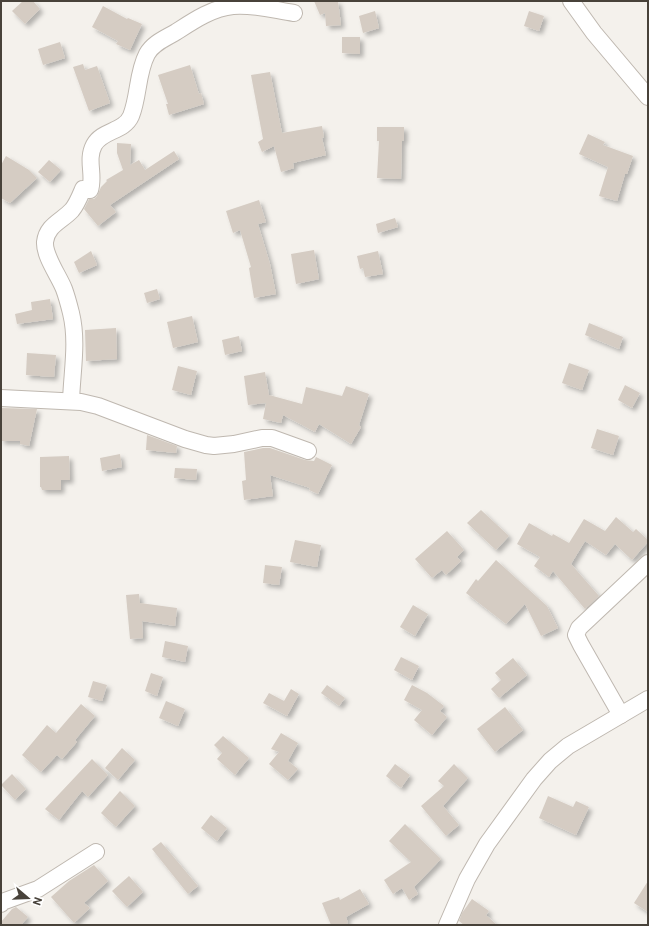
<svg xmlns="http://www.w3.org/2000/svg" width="649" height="926" viewBox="0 0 649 926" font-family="Roboto,sans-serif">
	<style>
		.building { fill: #d5ccc3; filter: url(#shadow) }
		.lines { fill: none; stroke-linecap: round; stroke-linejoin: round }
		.minor-casing { stroke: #bfb8b0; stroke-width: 18 }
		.minor { stroke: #fff; stroke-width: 16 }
	</style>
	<defs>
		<filter id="shadow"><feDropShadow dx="3.5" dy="3.5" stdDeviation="2" flood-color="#0004"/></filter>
	</defs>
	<rect width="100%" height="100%" fill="#f4f1ec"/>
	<g class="building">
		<polygon points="23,1 33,1 40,9 25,24 12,11"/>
		<polygon points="314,1 338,1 341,25 326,26 325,13 320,15"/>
		<polygon points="103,6 127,19 128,18 142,24 130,50 116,44 118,41 92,27"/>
		<polygon points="375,11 379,28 363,33 359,16"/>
		<polygon points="529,11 544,16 539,31 524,26"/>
		<polygon points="342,37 360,37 360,54 342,53"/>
		<polygon points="60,42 65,58 43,65 38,49"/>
		<polygon points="83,64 85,70 97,66 110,103 89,111 73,67"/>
		<polygon points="190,65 199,94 201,93 204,104 169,115 166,104 168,104 158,75"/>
		<polygon points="270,72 282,133 322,126 324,137 322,138 326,155 293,163 294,168 281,172 274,146 262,152 258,142 263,139 251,75"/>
		<polygon points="377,127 404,127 404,140 402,141 401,179 377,178 379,141 377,141"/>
		<polygon points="588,134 605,142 603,145 633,156 627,174 625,174 617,201 599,196 608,167 579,154"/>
		<polygon points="117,143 131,144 130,165 139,160 145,170 174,151 179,159 110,205 116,212 98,226 84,209 89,199 94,199 97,196 101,187 107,181 106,180 123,170 117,153"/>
		<polygon points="6,156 29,170 37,178 10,203 1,198 1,165"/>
		<polygon points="49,160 61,170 50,182 38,172"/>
		<polygon points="259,200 266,222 258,224 270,264 276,294 254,298 249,268 251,267 240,230 233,233 226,211"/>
		<polygon points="395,218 398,227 378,233 376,224"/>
		<polygon points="314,250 319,279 296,284 291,254"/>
		<polygon points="91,251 97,265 79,273 74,262"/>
		<polygon points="378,251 383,274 365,277 363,268 360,269 357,256"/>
		<polygon points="157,289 160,299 147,303 144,293"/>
		<polygon points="50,299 53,319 17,324 15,314 32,310 31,302"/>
		<polygon points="192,316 198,342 173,348 167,322"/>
		<polygon points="589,323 623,337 619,349 585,335"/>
		<polygon points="116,328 117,359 86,361 85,330"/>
		<polygon points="239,336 242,351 225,355 222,340"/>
		<polygon points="27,353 56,355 54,377 26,375"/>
		<polygon points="569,363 589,370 582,390 562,383"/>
		<polygon points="178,366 197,371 191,395 172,390"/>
		<polygon points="265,372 269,395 302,404 306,387 342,396 346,386 369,394 359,425 361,427 351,444 319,424 315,432 283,415 281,423 263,419 266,403 248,405 244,376"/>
		<polygon points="625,385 640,393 632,408 618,400"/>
		<polygon points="1,408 37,409 29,446 20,444 20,441 1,441"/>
		<polygon points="597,429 619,436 613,455 591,448"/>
		<polygon points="147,435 177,446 176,453 146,450"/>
		<polygon points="263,448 270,448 305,460 314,461 316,457 332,465 318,494 309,490 310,488 270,475 273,496 244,500 242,481 246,480 244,452"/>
		<polygon points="120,454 122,467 102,471 100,458"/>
		<polygon points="69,456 70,480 61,480 61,490 42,490 41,487 40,487 40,457"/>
		<polygon points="175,468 197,469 196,480 174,478"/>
		<polygon points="481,510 509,536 496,550 467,523"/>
		<polygon points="616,517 633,532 636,529 648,540 648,542 632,560 615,544 606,555 585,541 571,564 599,596 585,609 553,571 549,577 534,566 540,557 517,544 529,523 552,536 553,534 569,543 584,519 605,531"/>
		<polygon points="447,531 464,550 457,557 461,561 446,575 442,570 432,578 415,559"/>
		<polygon points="295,540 321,545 317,567 290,562"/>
		<polygon points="496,560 547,606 558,628 541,636 525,604 506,624 466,593 476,579 478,581"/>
		<polygon points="265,565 282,567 279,585 263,583"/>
		<polygon points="139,594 140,603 177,608 175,626 142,621 143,638 130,639 126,595"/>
		<polygon points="413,605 428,614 415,636 400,627"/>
		<polygon points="165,641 188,646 185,662 162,657"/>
		<polygon points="401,657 419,666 412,680 394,670"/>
		<polygon points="513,658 527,675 499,698 491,689 501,680 495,673"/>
		<polygon points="151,673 163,677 157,696 145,691"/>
		<polygon points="93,681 107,685 102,701 88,697"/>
		<polygon points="327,685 345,698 339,706 321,693"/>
		<polygon points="412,685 427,693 444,706 440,711 447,717 432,735 414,720 422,710 404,700"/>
		<polygon points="291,689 299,694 287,716 263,703 269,693 284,701"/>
		<polygon points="166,701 185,709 178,726 159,718"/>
		<polygon points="81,704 95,716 75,740 77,742 62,759 57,755 41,772 22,755 47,725 56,733"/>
		<polygon points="505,707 523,730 495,752 477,729"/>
		<polygon points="281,733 298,743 288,761 298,769 288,780 269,764 279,752 271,749"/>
		<polygon points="223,736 249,758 235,775 217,759 222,753 214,745"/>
		<polygon points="122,748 135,760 118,780 105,768"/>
		<polygon points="92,759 108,775 88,797 82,791 59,820 45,809"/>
		<polygon points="395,764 410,775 401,788 386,776"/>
		<polygon points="454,764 468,778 443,806 459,825 446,836 421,806 444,786 438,781"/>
		<polygon points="12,774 26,789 15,800 1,785"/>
		<polygon points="120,791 135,806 116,827 101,813"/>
		<polygon points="548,796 573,807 576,801 589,807 576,835 539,818"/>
		<polygon points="211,815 227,828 217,841 201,828"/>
		<polygon points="405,824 441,859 414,887 418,894 409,900 402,888 393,894 384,880 411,862 389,841"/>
		<polygon points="161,842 198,886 188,894 152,849"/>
		<polygon points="94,865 108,881 84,903 90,908 74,923 51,897 69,881"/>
		<polygon points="129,876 143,892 127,907 112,891"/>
		<polygon points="648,881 648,912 634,903"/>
		<polygon points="360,889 369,904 346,917 348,923 343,925 331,925 322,903 339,897 340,900"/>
		<polygon points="472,899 489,911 486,915 497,925 464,925 459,921 462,913"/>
		<polygon points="16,907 28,917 21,925 1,925 1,922 12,909"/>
	</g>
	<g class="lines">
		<defs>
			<g id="minor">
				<polyline points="571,1 594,33 648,97"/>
				<polyline points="1,398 81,402 98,406 185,439 206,445 214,446 234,444 262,438 272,438 308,451"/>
				<path d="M71,401C72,371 78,342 71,313C69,305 67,297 64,289C59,276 44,256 45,242C47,225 62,221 72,210C77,204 80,196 83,189L90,190C95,175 86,160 94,145C102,130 124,132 131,116C139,96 137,73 147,54C153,43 166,38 176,32C193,21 212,8 233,6C253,4 274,10 294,13"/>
				<polyline points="621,715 581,645 576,635 579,628 648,563"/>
				<polyline points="1,904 2,902 38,889 96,852"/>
				<polyline points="447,925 467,879 487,844 534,779 550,761 568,746 648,699"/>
			</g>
		</defs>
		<use href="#minor" class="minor-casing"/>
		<use href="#minor" class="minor"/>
	</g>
	<rect width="649" height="926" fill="none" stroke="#48423a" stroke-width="4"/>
	<g transform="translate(28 898) rotate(109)" stroke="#ffffff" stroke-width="3" paint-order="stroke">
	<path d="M0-3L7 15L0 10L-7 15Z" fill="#48423a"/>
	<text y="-6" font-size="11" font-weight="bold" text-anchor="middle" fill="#48423a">N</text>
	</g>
</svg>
